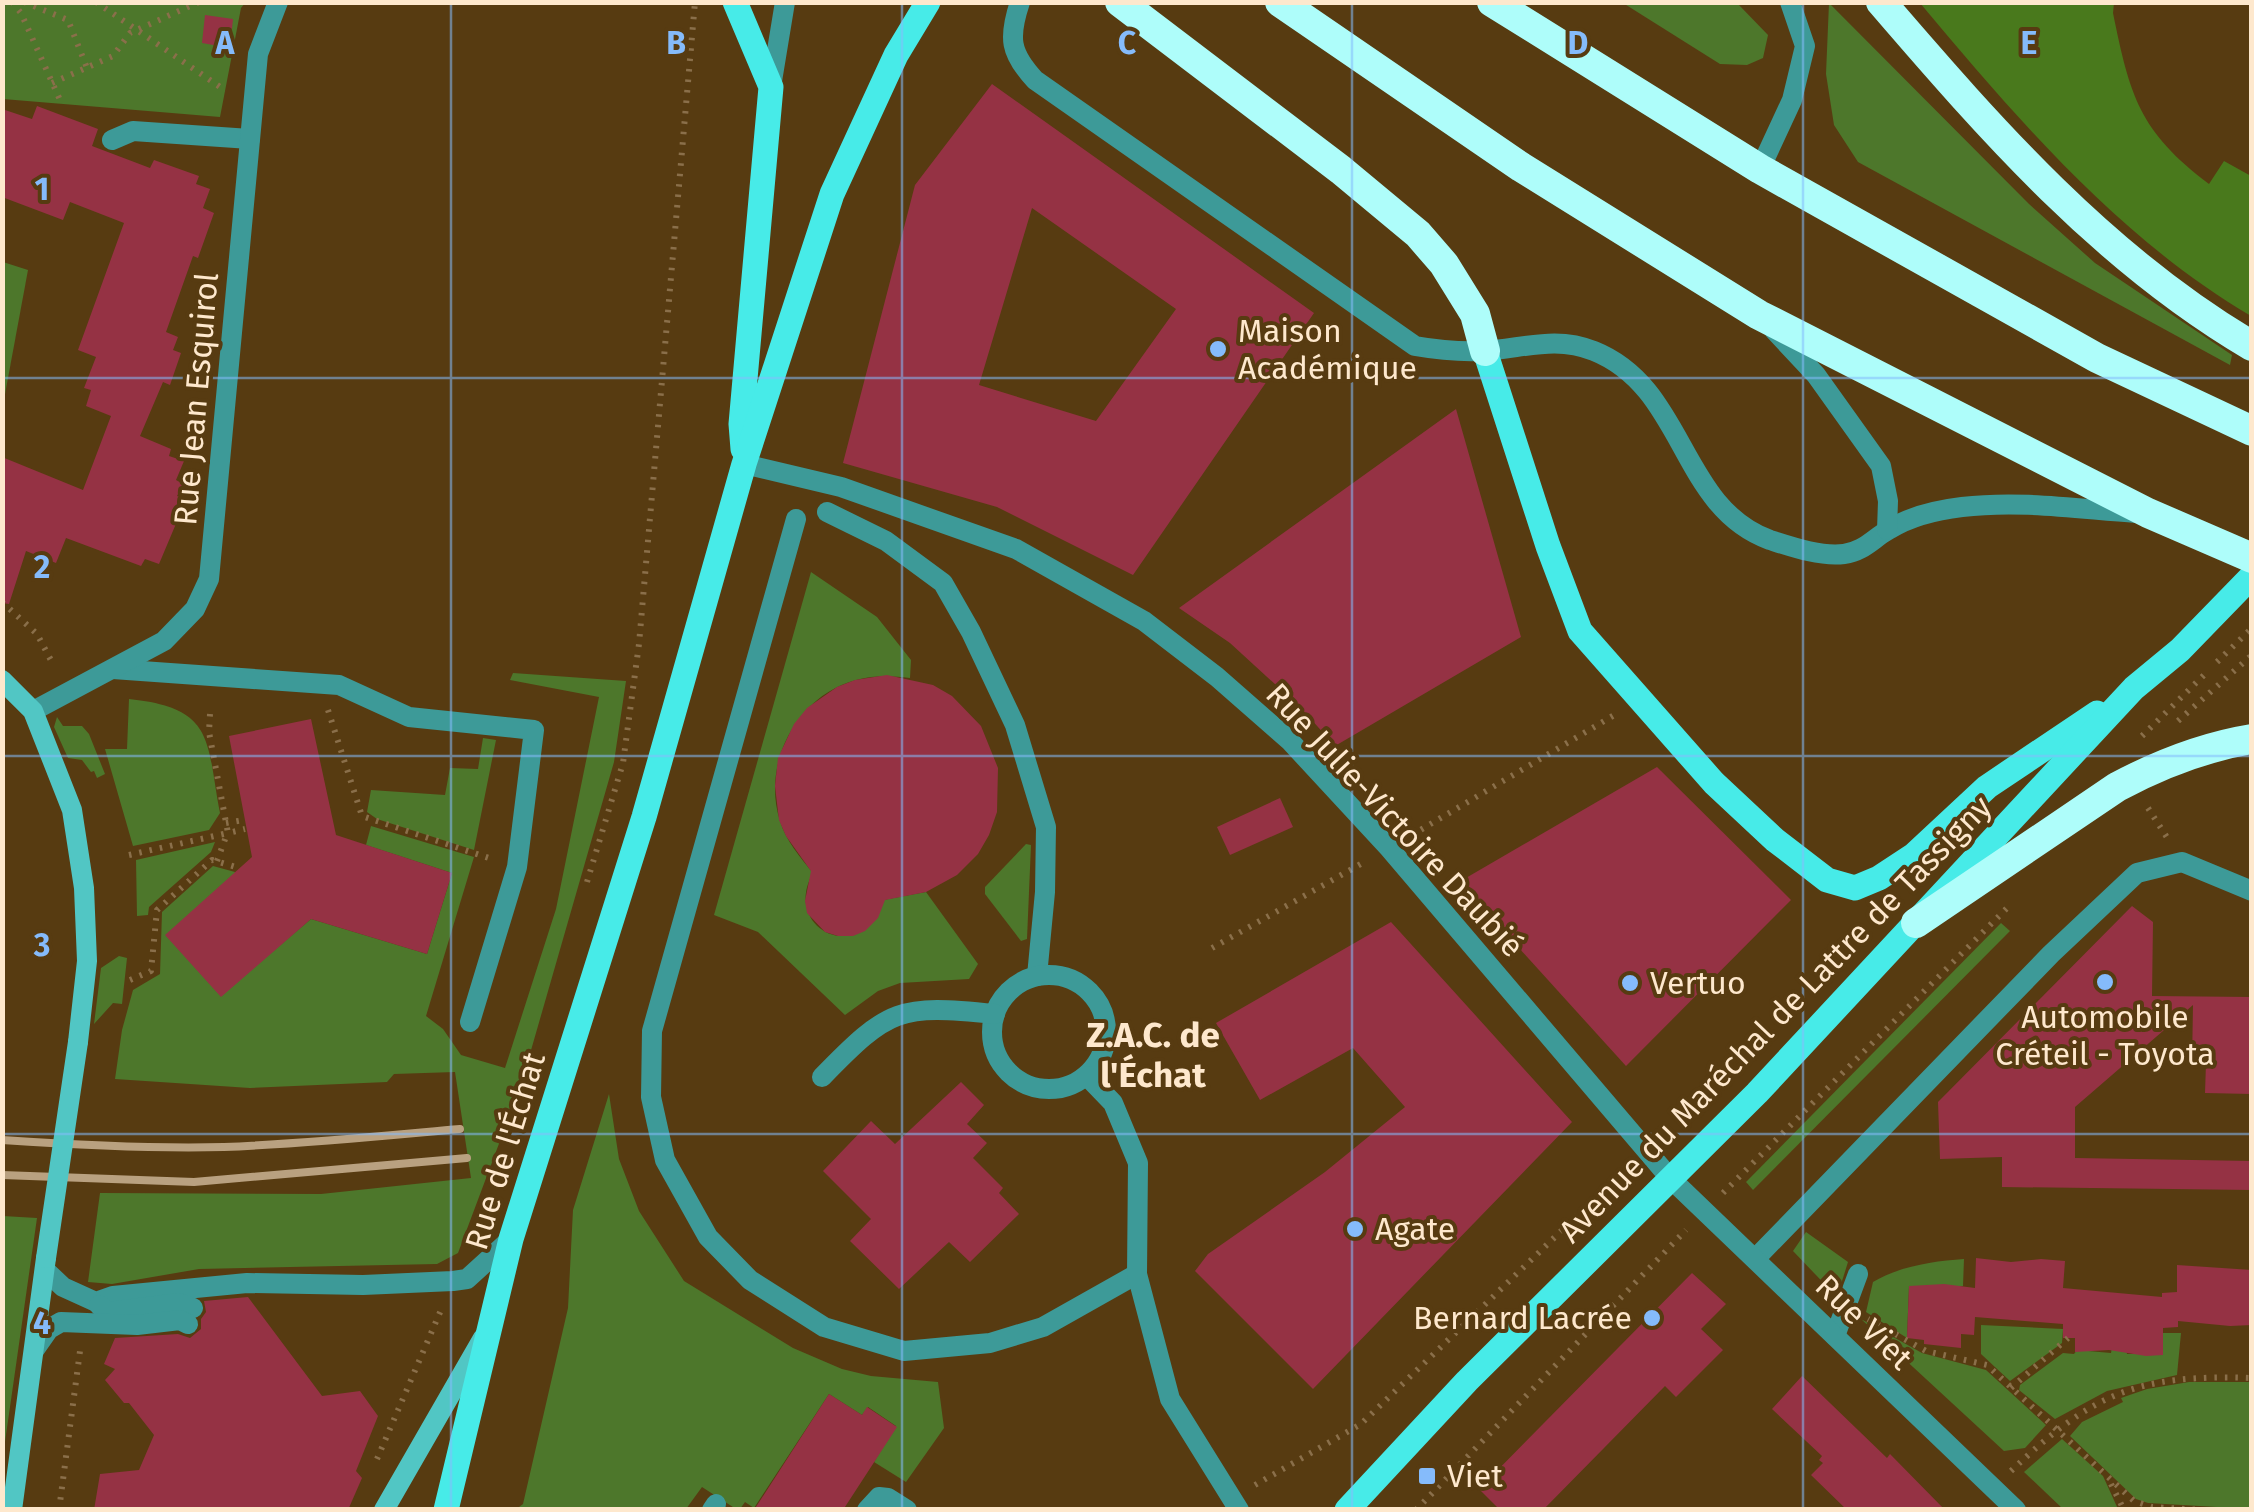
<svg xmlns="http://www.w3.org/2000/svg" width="2254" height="1512" viewBox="0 0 2254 1512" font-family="'Fira Sans',sans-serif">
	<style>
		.green { fill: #4d772b }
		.forest { fill: #49791c }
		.building { fill: #953244; fill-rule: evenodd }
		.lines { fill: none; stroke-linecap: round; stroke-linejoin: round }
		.path { stroke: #8a6f4a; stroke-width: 6; stroke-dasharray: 2.5 8; stroke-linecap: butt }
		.service { stroke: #3d9a98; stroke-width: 20 }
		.minor { stroke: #3d9a98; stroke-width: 20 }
		.tertiary { stroke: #3d9a98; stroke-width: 20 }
		.secondary { stroke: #51c6c4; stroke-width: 20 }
		.primary { stroke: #47ebe8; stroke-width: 25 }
		.motorway { stroke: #aefdfa; stroke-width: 30 }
		.rail { stroke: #b9a180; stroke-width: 8 }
		.secondary-bridge { stroke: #51c6c4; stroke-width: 20 }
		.grid { fill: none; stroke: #85bbfb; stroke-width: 2.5; stroke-opacity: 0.55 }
		.poi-dot { fill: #85bbfb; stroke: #573b11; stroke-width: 4 }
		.labels { text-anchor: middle; stroke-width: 8; stroke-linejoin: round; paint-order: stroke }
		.poi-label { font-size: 32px; fill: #fee8cd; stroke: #573b11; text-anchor: start }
		.street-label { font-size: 32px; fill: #fee8cd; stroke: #573b11 }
		.neighbourhood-label { font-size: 35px; font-weight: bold; fill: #fee8cd; stroke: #573b11 }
		.grid-label { font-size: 32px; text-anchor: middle; font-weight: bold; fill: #85bbfb; stroke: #573b11; stroke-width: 8; stroke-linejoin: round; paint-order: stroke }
	</style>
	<rect width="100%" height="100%" fill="#573b11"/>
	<g class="green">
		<polygon points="2,3 245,3 241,8 220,117 3,99"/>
		<polygon points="1623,3 1737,3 1768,35 1763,58 1747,65 1720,64"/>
		<polygon points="1829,3 2029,204 2095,263 2232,355 2230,365 1858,162 1834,125 1826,74"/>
		<polygon points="3,262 28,270 3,405 2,262"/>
		<path d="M811,572L877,617L911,660L910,678C892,676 875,675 856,680C798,695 761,763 780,821C786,841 800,857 813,873C781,929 862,968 883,900L926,892L978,964L969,979L900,983L878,991L845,1015L758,932L714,915Z"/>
		<polygon points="513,673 626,681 614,762 521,1085 458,1253 437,1264 199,1269 112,1284 88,1282 100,1193 321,1194 471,1178 455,1072 394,1074 387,1082 250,1088 115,1079 122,1030 133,990 160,974 162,912 213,866 235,872 220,996 311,919 427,954 452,873 366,845 371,826 474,857 426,1016 443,1029 461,1055 505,1068 556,909 599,697 510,680"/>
		<path d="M129,699C216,708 206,741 220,813L209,830L133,846L105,749H127Z"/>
		<polygon points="57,717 63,726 82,726 89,734 105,774 97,778 94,771 91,772 82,760 68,758 54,727"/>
		<polygon points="483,738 496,740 474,850 377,819 367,812 371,790 445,795 450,768 478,769"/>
		<polygon points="215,842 211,852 149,907 148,915 137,916 136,860"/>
		<polygon points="1026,844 1031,845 1027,939 1021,941 985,894 985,887"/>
		<polygon points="2001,923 2010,931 1753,1190 1746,1182"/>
		<polygon points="119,956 127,958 122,1004 113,1003 94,1024 101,968"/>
		<polygon points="609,1094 619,1159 639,1211 684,1281 793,1348 842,1369 871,1376 938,1382 944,1428 906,1482 874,1462 896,1426 868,1407 862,1415 829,1394 754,1508 745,1502 740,1509 736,1509 702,1487 686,1509 515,1510 523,1504 568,1308 573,1210"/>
		<polygon points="3,1216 37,1218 3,1456 2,1216"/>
		<polygon points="1806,1232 1848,1262 1837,1297 1793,1251"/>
		<path d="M1964,1259L1963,1286L1909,1287L1907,1338L1866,1312L1873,1282C1900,1266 1934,1261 1964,1259Z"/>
		<polygon points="1861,1319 1922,1353 1986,1370 2046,1425 2025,1448 2004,1451"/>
		<polygon points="1981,1325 2063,1329 2062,1343 2010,1381 1981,1354"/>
		<polygon points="2163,1333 2181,1333 2177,1375 2107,1391 2055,1419 2019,1390 2020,1385 2063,1353 2074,1354 2077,1350 2111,1353 2112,1347 2126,1348 2127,1354 2163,1354"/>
		<polygon points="2189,1382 2251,1382 2251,1509 2148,1503 2136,1499 2070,1436 2082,1422 2123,1402 2121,1398 2147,1389"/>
		<polygon points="2062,1439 2103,1476 2118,1509 2063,1509 2024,1472"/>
	</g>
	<path class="forest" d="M1920,3H2114L2113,13C2130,96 2139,131 2209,184L2224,161L2251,176V316C2120,239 2017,119 1920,3Z"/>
	<g class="building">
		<polygon points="205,15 233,19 230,48 202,43"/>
		<path d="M992,84L1314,313L1133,575L997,507L843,463L915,185ZM1032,208L1176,309L1096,421L979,385Z"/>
		<polygon points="37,106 98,129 92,146 150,168 154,160 199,176 196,184 210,189 203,208 214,213 198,258 193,256 166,332 178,337 173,350 181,353 170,385 163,382 140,436 171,449 169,456 184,461 176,480 183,484 177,496 186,500 159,564 145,559 141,566 66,538 56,563 26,551 9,604 2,603 2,457 83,490 111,416 86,406 91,390 84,388 96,357 78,350 124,223 70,202 63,220 2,197 2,109 32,119"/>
		<polygon points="1456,409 1521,637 1335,746 1301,708 1230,643 1179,608"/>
		<polygon points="887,675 933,685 952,696 981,726 998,768 997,812 989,835 978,854 957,875 926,892 885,900 878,918 865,931 853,936 838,936 825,932 807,913 805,901 811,871 786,836 779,820 775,786 778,758 794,724 807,708 837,687 855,680"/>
		<polygon points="311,719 336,835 452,873 427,954 311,919 221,997 165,935 252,857 229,736"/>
		<polygon points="1657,767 1791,900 1626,1066 1459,882"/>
		<polygon points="1280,798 1293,827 1230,855 1217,827"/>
		<polygon points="2132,906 2153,922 2152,996 2252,997 2252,1094 2205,1093 2206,1063 2192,1063 2193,1005 2075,1107 2075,1158 2252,1161 2252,1190 2002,1187 2002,1157 1940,1159 1938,1102"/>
		<polygon points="1391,922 1572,1122 1313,1389 1195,1271 1208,1254 1325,1172 1405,1107 1353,1048 1260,1100 1216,1023"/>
		<polygon points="961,1082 984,1105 967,1124 987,1143 973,1158 1003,1188 999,1193 1019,1214 970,1262 949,1242 899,1289 850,1241 871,1219 823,1171 871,1121 895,1144"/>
		<polygon points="1976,1258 2011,1262 2041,1259 2065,1261 2063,1288 2162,1297 2162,1293 2177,1292 2177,1265 2252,1270 2252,1325 2230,1326 2178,1321 2178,1327 2163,1328 2163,1355 2146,1356 2109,1350 2075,1352 2075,1338 2063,1338 2063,1324 1975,1317 1974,1335 1961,1334 1961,1348 1924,1344 1924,1340 1907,1338 1909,1286 1944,1284 1975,1288"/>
		<polygon points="1692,1273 1726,1304 1701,1329 1723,1350 1676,1397 1665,1386 1543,1510 1500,1510 1479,1489"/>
		<polygon points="248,1297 322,1396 360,1391 378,1416 356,1471 362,1478 348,1510 94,1510 100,1474 139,1470 154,1435 129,1403 124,1403 105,1380 115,1369 104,1364 115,1338 178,1334 190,1338 201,1329 201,1319 206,1312 204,1301"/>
		<polygon points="1802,1376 1887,1458 1890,1454 1945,1510 1847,1510 1811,1475 1823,1463 1819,1460 1822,1456 1772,1409"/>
		<polygon points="829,1394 862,1415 867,1407 897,1427 843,1510 754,1510"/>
	</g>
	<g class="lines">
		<g class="path">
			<polyline points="12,2 21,13 60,100"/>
			<polyline points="24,2 68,20 87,68"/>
			<polyline points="96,2 226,91"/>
			<polyline points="52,83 113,56 130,33 199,2"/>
			<polyline points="2,602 37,634 54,666"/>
			<polyline points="2217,662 2252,628"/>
			<polyline points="328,710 362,816 492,859"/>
			<polyline points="210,714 209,732 228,833 245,829"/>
			<polyline points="2178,721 2252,655"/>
			<polyline points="2142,736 2204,675"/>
			<polyline points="2148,808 2168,839"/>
			<polyline points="226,823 244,820"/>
			<polyline points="1412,835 1616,714"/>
			<polyline points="129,855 228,833"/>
			<polyline points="217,861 227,834"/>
			<polyline points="587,882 623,763 639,644 695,2"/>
			<polyline points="1212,948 1366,861"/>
			<polyline points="130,980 151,971 157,910 212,860 236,867"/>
			<polyline points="1723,1193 2011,904"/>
			<polyline points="473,1234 487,1199"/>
			<polyline points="1868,1319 1926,1351 1987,1365 2134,1501 2152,1507 2202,1510"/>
			<polyline points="2011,1388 2068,1338"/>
			<polyline points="377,1459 441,1310"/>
			<path d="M2011,1471C2093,1393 2137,1374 2252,1378"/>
			<polyline points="2111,1484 2124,1510"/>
			<polyline points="1255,1485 1361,1424 1585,1208"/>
			<polyline points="59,1510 80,1351"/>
			<polyline points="1416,1510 1686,1230"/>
		</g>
		<g class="service">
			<path d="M1020,2C1008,38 1010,53 1035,80L1415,346C1438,350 1459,352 1482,351C1522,349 1555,335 1594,351C1686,388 1679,507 1770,540C1792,547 1821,557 1844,554C1865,551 1873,538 1890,529C1911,516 1937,510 1962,507C2020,500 2078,509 2136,513"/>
			<polyline points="112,140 133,131 250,139"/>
			<polyline points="1760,169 1792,100 1805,46 1790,2"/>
			<polyline points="1774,330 1816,375 1881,466 1888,501 1887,530"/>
			<polyline points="827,512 886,541 943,583 971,632 1015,725 1046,827 1045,892 1037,976"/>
			<polyline points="796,519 652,1031 651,1097 665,1160 708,1237 750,1280 824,1327 904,1351 990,1343 1043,1327 1137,1274"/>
			<polyline points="113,669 339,685 409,717 534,730 517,867 470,1022"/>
			<circle cx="1049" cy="1032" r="57"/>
			<polyline points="1087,1076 1113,1103 1138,1163 1137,1274 1170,1399 1239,1510"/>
			<path d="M822,1077C889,1008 899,1004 995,1014"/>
			<polyline points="1755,1259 2051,954 2137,873 2182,862 2252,891"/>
			<polyline points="45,1270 63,1287 96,1302 113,1296 247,1283 363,1285 453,1281 467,1279 511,1239"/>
			<polyline points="99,1305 108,1312 179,1303 193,1308"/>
			<polyline points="1835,1336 1858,1274"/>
			<polyline points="35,1349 49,1329 61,1322 137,1325 180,1320 188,1324"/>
			<polyline points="712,1510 716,1504"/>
			<polyline points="867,1510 879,1497 888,1498 907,1510"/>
		</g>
		<g class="minor">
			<polyline points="744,464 841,487 1016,549 1144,621 1217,677 1290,741 1389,848 1670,1178 2016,1510"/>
			<polyline points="33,711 164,641 195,609 209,579 258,54 278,2"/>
		</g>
		<polyline class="tertiary" points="771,87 785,2"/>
		<g class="secondary">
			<polyline points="2,680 33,711 72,810 84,888 87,961 78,1042"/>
			<polyline points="12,1510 46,1258"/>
			<polyline points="384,1510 483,1338"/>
		</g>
		<g class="primary">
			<polyline points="735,2 771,87 741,424 743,449"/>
			<polyline points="1485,351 1548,546 1580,631 1714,783 1775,840 1827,880 1855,888 1879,878 1914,855 1987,787 2097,713"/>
			<polyline points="446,1510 511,1239 644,817 744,464 832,194 896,55 928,2"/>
			<polyline points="1347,1510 1467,1381 1757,1093 2134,688 2180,650 2252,576"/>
		</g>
		<g class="motorway">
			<polyline points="1120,2 1341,170 1418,234 1444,264 1475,314 1485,351"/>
			<polyline points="1280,2 1521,167 1759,315 2148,513 2252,558"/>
			<polyline points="1492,2 1760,169 2097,358 2252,431"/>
			<path d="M1881,2C1992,131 2104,259 2252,346"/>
			<path d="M1916,923L2117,787C2160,764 2203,747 2252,739"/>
		</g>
		<g class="rail">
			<path d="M2,1140C76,1145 150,1149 224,1147C303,1144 382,1136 460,1129"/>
			<polyline points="2,1175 194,1182 467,1158"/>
		</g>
		<polyline class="secondary-bridge" points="46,1258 78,1042"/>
	</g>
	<path class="grid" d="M451,2V1510M902,2V1510M1352,2V1510M1803,2V1510M2,378H2252M2,756H2252M2,1134H2252"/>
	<g class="poi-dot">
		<circle cx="1218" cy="349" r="10"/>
		<circle cx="2105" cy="982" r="10"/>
		<circle cx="1630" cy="983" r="10"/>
		<circle cx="1355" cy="1229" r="10"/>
		<circle cx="1652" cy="1318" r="10"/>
		<rect x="1417" y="1466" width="20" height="20" rx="5"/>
	</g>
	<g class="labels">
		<g class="poi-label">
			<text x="1238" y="342">Maison<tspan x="1238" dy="37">Académique</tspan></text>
			<text x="1650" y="994">Vertuo</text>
			<text x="2105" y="1028" text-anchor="middle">Automobile<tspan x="2105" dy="37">Créteil - Toyota</tspan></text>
			<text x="1375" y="1240">Agate</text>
			<text x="1632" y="1329" text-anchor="end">Bernard Lacrée</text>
			<text x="1447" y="1487">Viet</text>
		</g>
		<g class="street-label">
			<text transform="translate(196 399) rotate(-85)" y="11">Rue Jean Esquirol</text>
			<text transform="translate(1395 820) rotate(47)" y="11">Rue Julie-Victoire Daubié</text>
			<text transform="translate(1775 1019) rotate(-46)" y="11">Avenue du Maréchal de Lattre de Tassigny</text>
			<text transform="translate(505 1151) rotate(-73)" y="11">Rue de l'Échat</text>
			<text transform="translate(1864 1322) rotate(44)" y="11">Rue Viet</text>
		</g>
		<g class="neighbourhood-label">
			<text x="1153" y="1047">Z.A.C. de<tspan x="1153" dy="40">l'Échat</tspan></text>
		</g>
	</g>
	<g class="grid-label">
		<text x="225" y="54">A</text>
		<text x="676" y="54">B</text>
		<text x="1127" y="54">C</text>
		<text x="1578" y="54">D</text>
		<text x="2029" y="54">E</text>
		<text x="42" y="200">1</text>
		<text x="42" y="578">2</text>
		<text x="42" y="956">3</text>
		<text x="42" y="1334">4</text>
	</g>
	<rect width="2254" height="1512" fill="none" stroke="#fee8cd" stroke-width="10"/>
</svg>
